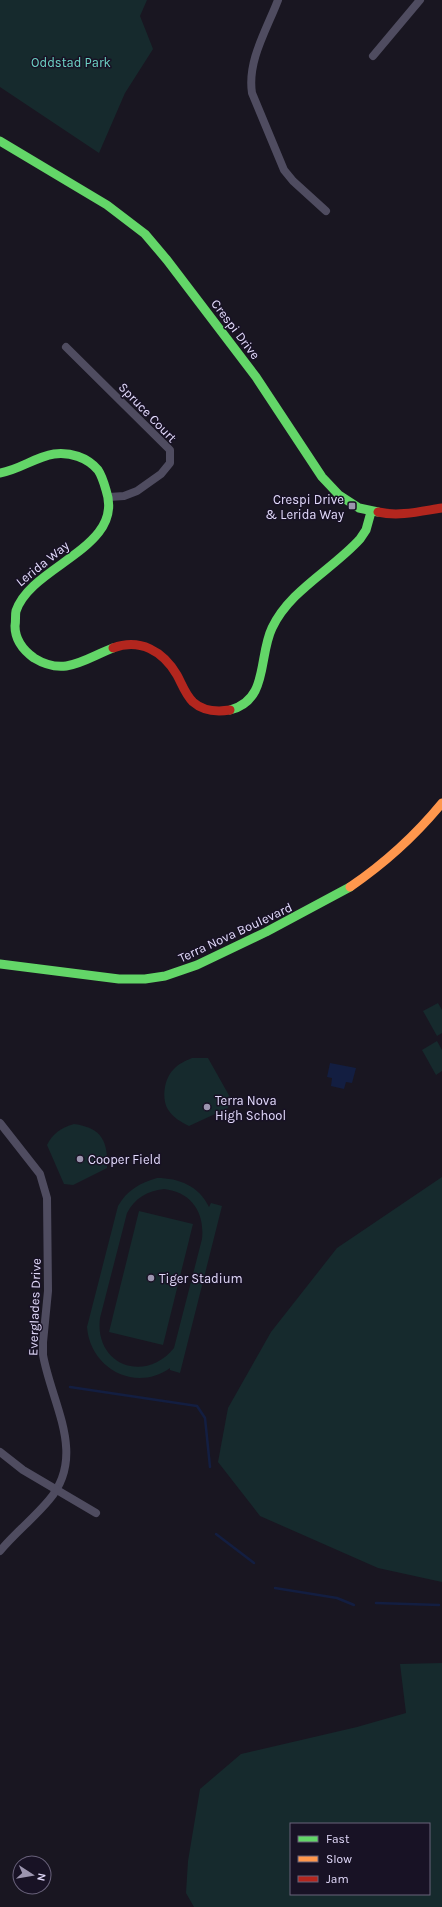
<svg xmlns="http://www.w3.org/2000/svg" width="442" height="1907" viewBox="0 0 442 1907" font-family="Karla,sans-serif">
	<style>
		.green { fill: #162a2d; fill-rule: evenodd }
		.water { fill: #131e41 }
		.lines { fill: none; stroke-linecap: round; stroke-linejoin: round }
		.stream { stroke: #131e41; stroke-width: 2.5 }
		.street { stroke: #4f4c60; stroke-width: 8 }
		.fast { stroke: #63d668; stroke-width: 9 }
		.slow { stroke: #ff974d; stroke-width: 9 }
		.jam { stroke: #b3261e; stroke-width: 9 }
		.poi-dot { fill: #9c95af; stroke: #181225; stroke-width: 1.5 }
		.labels { text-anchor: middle; stroke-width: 3; stroke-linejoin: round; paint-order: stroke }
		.park-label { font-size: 13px; fill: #6dd4c6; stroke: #181225 }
		.street-label { font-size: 13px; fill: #e2dafb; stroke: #181225 }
		.poi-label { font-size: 13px; fill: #e2dafb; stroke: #181225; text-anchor: start }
	</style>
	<rect width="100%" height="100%" fill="#191621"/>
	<g class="green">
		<polygon points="0,0 147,0 140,16 153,49 125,93 99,153 0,87"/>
		<polygon points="438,1003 442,1010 442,1033 437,1036 423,1011"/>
		<polygon points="437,1041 442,1050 442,1071 436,1075 422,1050"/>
		<path d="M192,1058H208L231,1099L228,1108L189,1126C181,1122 174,1118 169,1111C161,1100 164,1079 173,1070C178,1064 185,1061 192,1058Z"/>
		<path d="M74,1124C102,1128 108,1141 107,1168L73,1185L64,1184L47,1145C53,1133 61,1128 74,1124Z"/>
		<polygon points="442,1177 442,1582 378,1568 260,1516 218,1462 228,1408 271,1332 337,1248"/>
		<path d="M157,1178C179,1178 199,1186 209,1207L211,1203L222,1206L180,1373L170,1370V1368C135,1393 90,1368 87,1327L118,1206C127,1190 140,1183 157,1178ZM164,1189C191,1192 205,1212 202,1239L174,1348C145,1384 94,1365 100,1318L127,1213C135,1198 147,1191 164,1189Z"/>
		<polygon points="139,1211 193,1224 163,1345 109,1332"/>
		<path d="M442,1663V1907H194L186,1893L188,1861L200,1789L241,1754L357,1727L406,1713L400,1664ZM291,1824H429V1894H291Z"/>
	</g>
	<polygon class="water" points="330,1063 356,1068 352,1083 346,1082 344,1089 331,1086 332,1078 327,1077"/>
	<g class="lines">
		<g class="stream">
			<polyline points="70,1387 197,1406 205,1418 210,1467"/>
			<polyline points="216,1534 254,1563"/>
			<polyline points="275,1588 337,1598 354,1605"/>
			<polyline points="376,1603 439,1605"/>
		</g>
		<g class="street">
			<path d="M278,0C267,29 247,61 252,93L284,170L293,181L326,211"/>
			<polyline points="373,56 420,0"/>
			<polyline points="66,347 170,450 170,463 161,474 137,491 124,496 109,497"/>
			<path d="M0,1123L40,1174L47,1198L48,1291L43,1342V1355C52,1405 87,1455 49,1500C34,1518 15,1533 0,1551"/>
			<polyline points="0,1452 23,1470 96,1513"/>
		</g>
		<g class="fast">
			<polyline points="0,141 107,205 145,234 167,260 256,377 322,477 339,495 359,508 378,512"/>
			<path d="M0,473C19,470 35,457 54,454C70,452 87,457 98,470C102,476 104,483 106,490C126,548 31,565 16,611C15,615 16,621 15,626C15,639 23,650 34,658C65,677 84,659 113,648"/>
			<path d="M230,710C269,700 258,657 272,628C290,590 332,570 360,539L366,530L371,512"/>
			<polyline points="0,964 119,979 145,979 165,976 197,965 266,932 350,887"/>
		</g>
		<path class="slow" d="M350,887C385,863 415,836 442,803"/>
		<g class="jam">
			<path d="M378,512C399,517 422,511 442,508"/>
			<path d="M113,648C140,638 163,651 177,675C182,684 185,694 193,702C203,711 217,712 230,710"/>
		</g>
	</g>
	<g class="poi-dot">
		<rect x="348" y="502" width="8" height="8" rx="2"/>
		<circle cx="207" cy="1107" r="4"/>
		<circle cx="80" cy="1159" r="4"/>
		<circle cx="151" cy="1278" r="4"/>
	</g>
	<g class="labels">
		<g class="park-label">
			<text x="71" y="67">Oddstad Park</text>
		</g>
		<g class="street-label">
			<text transform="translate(236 329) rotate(53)" y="5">Crespi Drive</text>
			<text transform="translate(148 412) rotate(46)" y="5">Spruce Court</text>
			<text transform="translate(42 563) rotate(-39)" y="5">Lerida Way</text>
			<text transform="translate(235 932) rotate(-25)" y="5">Terra Nova Boulevard</text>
			<text transform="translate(34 1307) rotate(-88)" y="5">Everglades Drive</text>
		</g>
		<g class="poi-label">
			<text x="344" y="504" text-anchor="end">Crespi Drive<tspan x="344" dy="15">&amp; Lerida Way</tspan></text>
			<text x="215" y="1105">Terra Nova<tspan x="215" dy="15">High School</tspan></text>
			<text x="88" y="1164">Cooper Field</text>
			<text x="159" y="1283">Tiger Stadium</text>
		</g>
	</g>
	<rect x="290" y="1823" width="140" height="72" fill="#181225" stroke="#69627b"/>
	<rect x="298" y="1836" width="20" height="6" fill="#63d668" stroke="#69627b"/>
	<text x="326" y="1843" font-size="12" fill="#e2dafb">Fast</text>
	<rect x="298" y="1856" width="20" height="6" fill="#ff974d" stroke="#69627b"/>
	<text x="326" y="1863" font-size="12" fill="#e2dafb">Slow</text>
	<rect x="298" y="1876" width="20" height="6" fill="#b3261e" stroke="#69627b"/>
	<text x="326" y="1883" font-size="12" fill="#e2dafb">Jam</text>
	<g transform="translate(32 1875) rotate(102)"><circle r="19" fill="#181225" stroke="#69627b"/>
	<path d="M0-3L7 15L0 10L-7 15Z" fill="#9c95af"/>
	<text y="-6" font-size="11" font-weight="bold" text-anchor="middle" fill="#e2dafb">N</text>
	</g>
</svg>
